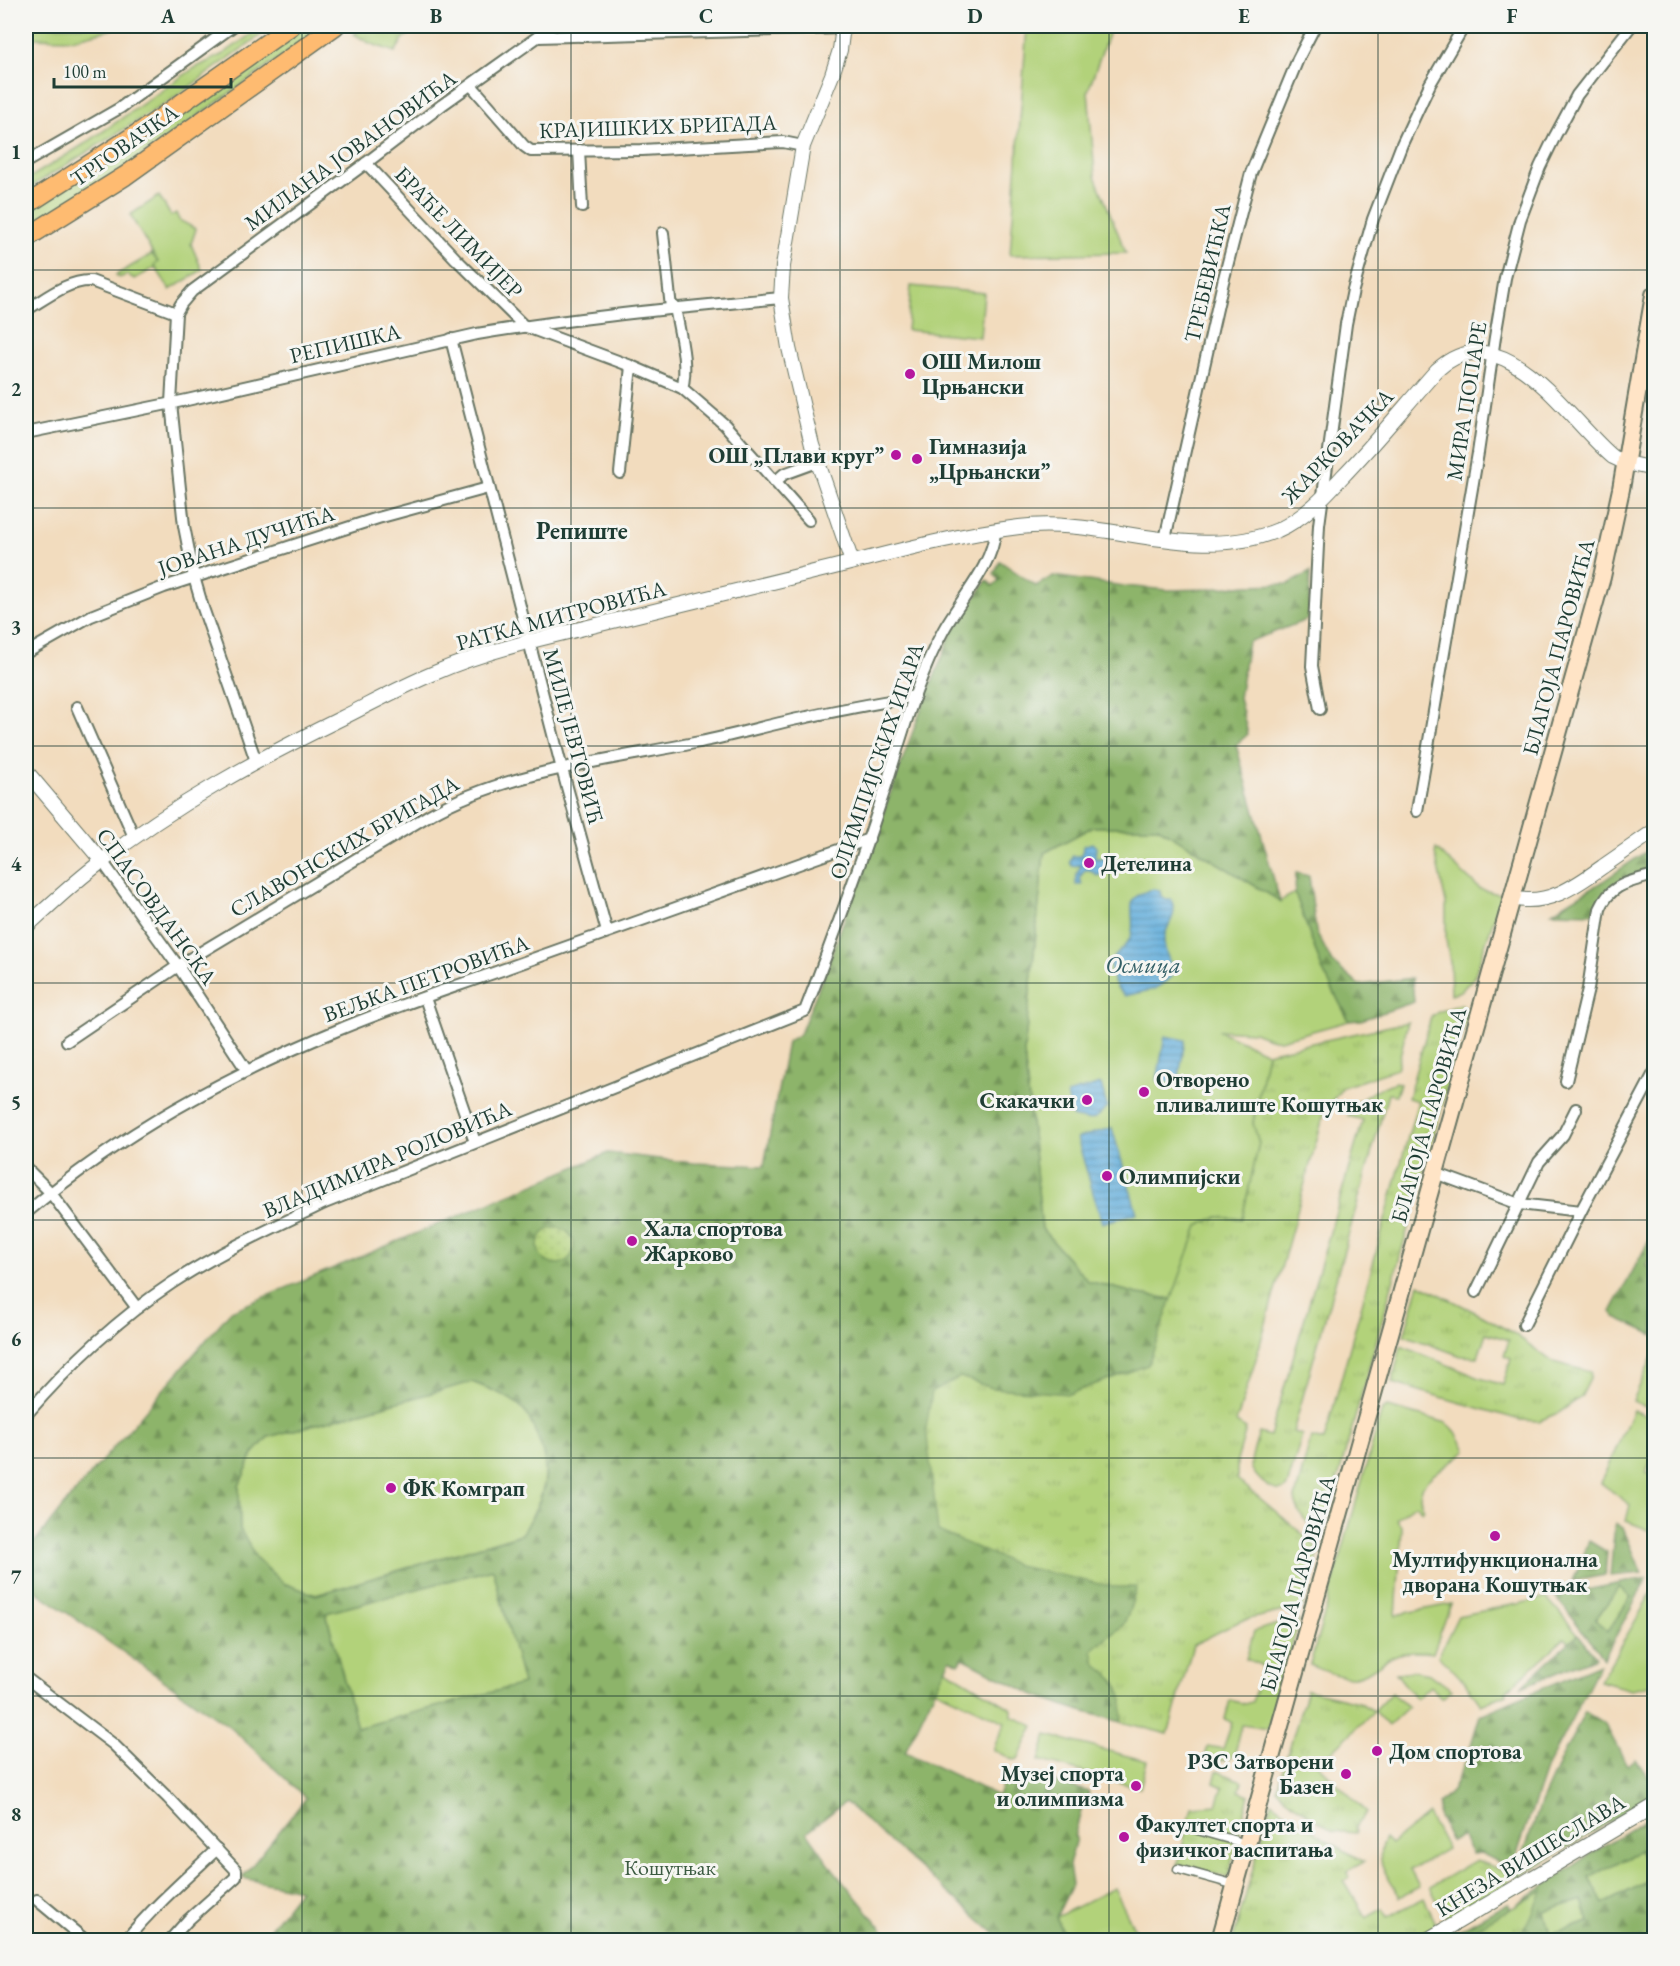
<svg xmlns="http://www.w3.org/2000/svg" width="1680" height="1966" viewBox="0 0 1680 1966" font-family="'EB Garamond',serif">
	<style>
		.grass { fill: #b2d27a; stroke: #688857; stroke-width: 1.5 }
		.forest { fill: url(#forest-firs); stroke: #56784f; stroke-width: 1.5; fill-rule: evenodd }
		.park { fill: url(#park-tufts); stroke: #688857; stroke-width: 1.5 }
		.garden { fill: url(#garden-dots); stroke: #688857; stroke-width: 1.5 }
		.water { fill: url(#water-rules); stroke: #417688; stroke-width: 1.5 }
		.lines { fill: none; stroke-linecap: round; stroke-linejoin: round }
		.pedestrian-casing { stroke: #697564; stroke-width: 11 }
		.minor-casing { stroke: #697564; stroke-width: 14 }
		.tertiary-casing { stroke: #697564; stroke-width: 16 }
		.secondary-casing { stroke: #697564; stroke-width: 20 }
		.primary-casing { stroke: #697564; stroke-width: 21 }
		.pedestrian { stroke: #fff; stroke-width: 8 }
		.minor { stroke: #fff; stroke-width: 10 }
		.tertiary { stroke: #fff; stroke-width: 14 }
		.secondary { stroke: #ffe4c6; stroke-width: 16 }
		.primary { stroke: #febb71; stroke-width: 18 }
		.grid { fill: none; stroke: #1f3d34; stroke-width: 1.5; stroke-opacity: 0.55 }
		.poi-dot { fill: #b5179e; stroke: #f6f6f2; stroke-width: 2 }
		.labels { text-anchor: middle; stroke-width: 6; stroke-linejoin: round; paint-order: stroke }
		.street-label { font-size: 22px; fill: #1f3d34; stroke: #f6f6f2 }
		.poi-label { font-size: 22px; font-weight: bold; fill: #1f3d34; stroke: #f6f6f2; text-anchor: start }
		.park-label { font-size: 22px; fill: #3c5b42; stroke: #f6f6f2 }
		.neighbourhood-label { font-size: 24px; font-weight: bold; fill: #1f3d34; stroke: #f6f6f2 }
		.water-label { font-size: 24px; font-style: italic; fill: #335f66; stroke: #f6f6f2 }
		.neatline { fill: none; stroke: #1f3d34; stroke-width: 2 }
		.grid-label { font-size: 20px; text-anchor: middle; font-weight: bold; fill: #1f3d34 }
	</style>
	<defs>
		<pattern id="forest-firs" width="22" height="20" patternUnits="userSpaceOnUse" patternTransform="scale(1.5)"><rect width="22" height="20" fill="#8db46a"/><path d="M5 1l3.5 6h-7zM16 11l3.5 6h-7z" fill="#739458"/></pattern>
		<pattern id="park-tufts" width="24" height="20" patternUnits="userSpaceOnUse" patternTransform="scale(1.5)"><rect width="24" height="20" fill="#b2d27a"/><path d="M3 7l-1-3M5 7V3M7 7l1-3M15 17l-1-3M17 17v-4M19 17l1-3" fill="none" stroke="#99b56a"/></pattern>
		<pattern id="garden-dots" width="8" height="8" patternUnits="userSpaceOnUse" patternTransform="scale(1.5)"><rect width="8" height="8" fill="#b2d27a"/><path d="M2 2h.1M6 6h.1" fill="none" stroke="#99b56a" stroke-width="1.8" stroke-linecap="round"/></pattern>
		<pattern id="water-rules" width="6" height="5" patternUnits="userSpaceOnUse" patternTransform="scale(1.5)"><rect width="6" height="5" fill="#63aedc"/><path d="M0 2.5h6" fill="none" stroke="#518fb3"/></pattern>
	</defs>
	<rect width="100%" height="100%" fill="#f6f6f2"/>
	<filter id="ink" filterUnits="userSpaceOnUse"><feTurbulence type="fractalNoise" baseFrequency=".0167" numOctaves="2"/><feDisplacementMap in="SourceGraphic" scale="12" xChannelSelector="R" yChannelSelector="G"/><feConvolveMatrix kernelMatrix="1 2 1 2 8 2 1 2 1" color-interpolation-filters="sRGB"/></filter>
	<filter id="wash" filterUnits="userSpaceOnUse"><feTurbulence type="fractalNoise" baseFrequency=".008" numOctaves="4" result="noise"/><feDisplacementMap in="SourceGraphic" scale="24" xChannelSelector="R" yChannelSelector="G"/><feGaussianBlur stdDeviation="1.35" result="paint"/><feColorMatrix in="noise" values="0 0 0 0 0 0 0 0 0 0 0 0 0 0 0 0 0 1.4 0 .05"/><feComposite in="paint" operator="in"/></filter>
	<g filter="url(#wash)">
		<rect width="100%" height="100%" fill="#f2dcbe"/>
		<g class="grass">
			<polygon points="263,26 273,26 171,100 26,190 26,180 86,143 193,69 223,54"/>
			<polygon points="301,26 325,26 117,173 26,230 26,213"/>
			<polygon points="1027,26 1111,26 1088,91 1095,176 1126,253 1010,255"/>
			<polygon points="159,196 171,216 176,213 179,220 196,229 191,244 202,270 170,290 154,265 158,262 130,215"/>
			<polygon points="911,286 984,293 980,337 907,330"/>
			<polygon points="1092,827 1158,827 1280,901 1295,893 1322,969 1349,1021 1280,1040 1269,1038 1254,1032 1218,1030 1267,1053 1253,1123 1259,1143 1242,1219 1217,1217 1198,1226 1172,1299 1138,1294 1088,1281 1042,1229 1024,1053 1044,853"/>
			<polygon points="1436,849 1480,889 1502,895 1474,977 1461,991 1451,994 1450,962 1446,940 1446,903 1435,854"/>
			<polygon points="1654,1353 1654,1411 1633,1401"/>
			<path d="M472,1382C489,1389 513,1397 525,1411C528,1415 531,1422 533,1427C555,1468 545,1497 521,1534L316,1595L283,1583L256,1558L240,1529L239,1486L253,1454L268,1437Z"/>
			<path d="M1387,1407L1447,1423L1456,1432L1466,1450C1451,1467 1407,1480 1424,1509L1422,1512L1416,1504L1396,1519L1402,1528L1396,1615L1451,1604L1433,1653C1421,1652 1408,1651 1396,1655C1381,1661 1367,1678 1350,1677C1337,1677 1323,1670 1310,1665L1382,1410Z"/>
			<polygon points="1633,1410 1654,1419 1654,1453 1646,1473 1654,1475 1654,1532 1626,1521 1630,1505 1601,1483"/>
			<polygon points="493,1569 524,1684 357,1728 326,1613"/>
			<polygon points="1619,1587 1631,1597 1608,1631 1595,1620"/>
			<polygon points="1654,1589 1654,1685 1631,1690 1600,1681"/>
			<path d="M1547,1598L1578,1634L1569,1642L1565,1638L1506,1691L1507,1694L1481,1705C1469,1687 1456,1670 1438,1656L1458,1616Z"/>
			<polygon points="1299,1621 1268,1729 1242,1725 1235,1753 1230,1759 1221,1760 1205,1757 1208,1746 1223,1749 1232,1723 1225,1719 1230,1700 1244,1704 1252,1702 1263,1666 1246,1659 1254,1631 1282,1623"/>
			<polygon points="944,1668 1012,1709 1012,1716 1034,1726 1018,1759 1013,1760 993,1750 1005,1722 934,1689"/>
			<polygon points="1413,1671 1430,1674 1452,1690 1442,1698 1430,1686 1416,1699 1396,1673"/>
			<polygon points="1391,1693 1408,1707 1388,1726 1374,1711"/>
			<polygon points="1047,1735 1147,1761 1140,1788 1039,1760"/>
			<path d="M1428,1814L1447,1849L1410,1870L1419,1887L1400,1897C1389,1878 1372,1860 1385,1838L1391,1844Z"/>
			<polygon points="1639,1851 1653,1879 1603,1904 1589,1877"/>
			<polygon points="1114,1888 1140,1940 1067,1940 1056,1917"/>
			<polygon points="1582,1900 1589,1922 1550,1934 1543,1912"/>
		</g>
		<g class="forest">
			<path d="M1000,561L1036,586L1053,576L1124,586L1168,590L1209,589L1247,585L1289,584L1310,572L1309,619L1248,642L1239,698L1248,734L1236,745L1280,901L1158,827H1092L1044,853L1024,1053L1042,1229L1088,1281L1138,1294L1172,1299L1148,1365L1069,1394L992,1388L960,1377L1113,1587L1137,1586L1128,1615L1123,1625L1092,1650L1103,1670L1115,1681L1124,1699L1121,1722L1071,1708L1030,1693L963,1658L959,1664L950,1659L905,1752L998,1796L1004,1782L1014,1787L1020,1775L1035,1776L1089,1792L1086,1800H1084L1074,1837L1076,1838L1069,1865L1072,1885L1056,1917L1067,1940H1002L845,1802L807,1832L833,1869L891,1940H261L300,1890L242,1878L306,1798L230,1727L26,1584V1553L64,1505L231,1311L608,1153L694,1163L764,1166L787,1042L800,1034L825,972L919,715L952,632L987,580L993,586L999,580L994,574ZM472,1382C489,1389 513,1397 525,1411C528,1415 531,1422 533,1427C555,1468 546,1497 522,1534L316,1595L283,1583L256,1558L240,1529L239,1486L253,1454L268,1437ZM493,1569L523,1684L357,1728L326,1613Z"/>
			<polygon points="1654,846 1654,869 1614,885 1595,913 1552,912 1603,881"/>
			<polygon points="1296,873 1309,876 1316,931 1332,962 1359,985 1412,978 1414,1002 1361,1020 1349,1021 1322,969 1295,893"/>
			<polygon points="1654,1231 1654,1252 1646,1266 1654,1269 1654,1335 1615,1317 1611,1312"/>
			<polygon points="1615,1523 1623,1528 1642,1573 1610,1576"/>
			<polygon points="1589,1541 1607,1552 1605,1575 1573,1581"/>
			<path d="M1647,1578L1604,1658L1555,1596ZM1619,1587L1631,1597L1608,1631L1595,1620Z"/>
			<polygon points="1578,1634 1596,1657 1521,1687"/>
			<polygon points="1600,1664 1546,1769 1512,1869 1481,1853 1472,1854 1462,1836 1451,1842 1438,1815 1439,1804 1452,1791 1467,1758 1480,1715"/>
			<polygon points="1585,1712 1605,1724 1627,1765 1636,1759 1647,1776 1654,1774 1654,1795 1514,1880 1541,1803 1560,1761"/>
			<path d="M1654,1814V1940H1441L1508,1903L1511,1909L1594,1852ZM1639,1851L1653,1879L1603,1904L1589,1877ZM1582,1900L1589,1922L1550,1934L1544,1912Z"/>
		</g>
		<g class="park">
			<polygon points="26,26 118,26 113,29 73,39 26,38"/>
			<polygon points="367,26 422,26 404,38 395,52 369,43 354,34"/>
			<polygon points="152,254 158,262 154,265 156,267 135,279 127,275 119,278 116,275"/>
			<path d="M1461,1004L1467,1008L1466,1020L1325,1525L1321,1529C1307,1527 1296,1511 1295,1498L1311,1438L1324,1441L1418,1101L1408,1098L1431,1017L1438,1012Z"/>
			<polygon points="1408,1022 1397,1069 1343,1087 1325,1110 1256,1359 1236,1423 1246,1429 1237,1461 1237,1479 1312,1542 1319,1553 1302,1607 1240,1621 1193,1645 1168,1734 1121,1722 1123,1699 1115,1681 1095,1663 1092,1650 1123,1625 1128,1615 1137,1587 1113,1587 1019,1566 938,1531 926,1428 932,1392 960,1377 992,1388 1069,1394 1148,1365 1198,1226 1217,1217 1242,1219 1259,1143 1253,1123 1267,1053"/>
			<path d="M1395,1082L1400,1084L1396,1095L1388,1094L1293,1432L1302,1435L1288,1484C1281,1502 1252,1477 1251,1465C1250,1458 1257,1441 1259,1433L1270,1436L1363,1120L1348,1116L1353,1105L1374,1091Z"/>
			<polygon points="1419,1284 1481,1315 1516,1335 1553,1362 1591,1372 1590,1379 1581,1397 1560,1412 1539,1421 1520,1420 1392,1383 1401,1346 1480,1378 1503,1385 1511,1359 1504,1356 1509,1340 1486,1333 1478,1357 1461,1356 1404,1335"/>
			<polygon points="1307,1690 1358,1702 1374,1711 1318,1765 1367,1812 1355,1827 1356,1833 1333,1831 1284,1797 1277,1789"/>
			<polygon points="1217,1771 1242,1781 1239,1791 1249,1795 1228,1877 1178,1865 1192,1807 1217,1805 1223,1787 1214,1783"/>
			<polygon points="1272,1802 1325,1839 1364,1862 1347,1871 1349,1878 1344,1881 1366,1918 1382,1909 1387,1917 1424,1898 1437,1926 1411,1940 1233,1940"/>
			<polygon points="1476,1860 1511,1874 1508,1883 1447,1920 1430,1887"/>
			<polygon points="1543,1891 1528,1923 1515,1940 1455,1940"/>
		</g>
		<circle class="garden" cx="556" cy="1246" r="18"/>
		<g class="water">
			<polygon points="1092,843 1096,847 1095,858 1105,858 1108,869 1105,874 1098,876 1090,870 1085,870 1080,877 1082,885 1076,885 1076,876 1081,865 1072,866 1070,862 1072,856 1082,856 1083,846"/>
			<path d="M1154,889L1160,891L1161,896L1166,900H1171C1180,916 1165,925 1164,940C1163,953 1174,964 1172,977L1155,989L1125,996C1115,989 1110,974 1110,962C1116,954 1128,945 1131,936C1138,914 1118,897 1154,889Z"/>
			<polygon points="1165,1036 1185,1040 1178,1083 1157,1080"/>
			<path d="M1101,1084L1107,1107C1096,1121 1090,1122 1072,1117L1067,1094Z"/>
			<polygon points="1112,1128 1137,1213 1102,1223 1077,1138"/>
		</g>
	</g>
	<g filter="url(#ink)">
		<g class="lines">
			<defs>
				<g id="pedestrian">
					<polyline points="1187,1827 1247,1844"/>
					<polyline points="1178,1869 1236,1885"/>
				</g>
				<g id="minor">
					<polyline points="571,26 576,33 581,36"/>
					<polyline points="538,37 843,28"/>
					<polyline points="471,85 524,146 531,151 642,150 783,142 803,146"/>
					<polyline points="579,150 582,207"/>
					<polyline points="26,162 120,108 233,26"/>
					<polyline points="366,163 456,259 524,326 631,366 682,388 725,425 809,520"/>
					<polyline points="663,233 671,308"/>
					<path d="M675,307C679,331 689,366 682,388"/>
					<path d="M26,310C45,299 68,280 91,281L176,313"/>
					<polyline points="451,339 562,769 607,932"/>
					<path d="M26,433L187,400L477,334C578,317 680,308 781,298"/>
					<polyline points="620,473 631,366"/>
					<polyline points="775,482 784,474 817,462"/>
					<polyline points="1165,539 1223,282 1251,173 1298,59 1315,26"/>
					<polyline points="26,653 91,616 164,587 378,518 488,488"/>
					<polyline points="77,707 134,837"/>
					<polyline points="1320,709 1312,666 1319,525 1346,324 1353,290 1373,219 1402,144 1430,84 1464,26"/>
					<polyline points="256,761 203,608 194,577 184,526 171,403 176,313 181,304 192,291 366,163 442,105 553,26"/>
					<polyline points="1417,811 1478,453 1495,337 1505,278 1520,220 1540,167 1555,136 1577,95 1631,26"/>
					<polyline points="102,861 178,966 247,1071"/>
					<polyline points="425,998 475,1142"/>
					<path d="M67,1041L178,966L431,814C507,771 614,759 700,742C736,735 771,724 807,717C842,709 879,703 915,696"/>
					<path d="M1566,1081L1588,989L1600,909C1611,883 1630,882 1654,875"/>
					<polyline points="26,1168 50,1192 137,1308"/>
					<polyline points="1435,1173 1519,1204 1581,1211"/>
					<path d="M26,1213C120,1134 224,1077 338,1030C395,1006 455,987 513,966C632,924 750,881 869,839"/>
					<polyline points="1476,1292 1539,1162 1563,1135 1576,1109"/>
					<polyline points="1524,1325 1581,1211 1654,1073"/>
					<path d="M26,1415C68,1366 118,1319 172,1283C221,1251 274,1227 327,1202L805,1011C832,941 858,872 881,801C900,744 914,684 943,631C959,601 994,564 995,531"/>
					<polyline points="26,1678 113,1744 168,1798 236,1870 236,1877 188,1920 170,1940"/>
					<polyline points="37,1900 85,1940"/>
					<path d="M126,1940C153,1907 185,1879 217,1849"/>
				</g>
				<g id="tertiary">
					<polyline points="843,26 840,50 832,75 803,146 783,266 781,298 789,348 812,445 852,562"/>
					<polyline points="26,771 102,861"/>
					<path d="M1512,898C1548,907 1577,885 1605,865C1621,854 1638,842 1654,831"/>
					<path d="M26,927C50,905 74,882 101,862C175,804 258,759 342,718C372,703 401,687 432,674C466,659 503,648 539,639C633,616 728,593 822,570C887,554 953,535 1019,527C1104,516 1195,565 1278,530C1304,518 1323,498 1342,477C1375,443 1405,406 1437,370C1503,310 1568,420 1613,457L1626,463L1654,469"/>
					<polyline points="1427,1940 1654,1806"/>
				</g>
				<polyline id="secondary" points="1220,1940 1602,577 1621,489 1654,295"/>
				<g id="primary">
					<polyline points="26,205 152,124 291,26"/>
					<polyline points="26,238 125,176 335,26"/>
				</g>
			</defs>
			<use href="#pedestrian" class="pedestrian-casing"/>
			<use href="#minor" class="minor-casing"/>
			<use href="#tertiary" class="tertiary-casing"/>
			<use href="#secondary" class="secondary-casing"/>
			<use href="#primary" class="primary-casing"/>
			<use href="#pedestrian" class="pedestrian"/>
			<use href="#minor" class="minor"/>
			<use href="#tertiary" class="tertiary"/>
			<use href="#secondary" class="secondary"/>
			<use href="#primary" class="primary"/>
		</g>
	</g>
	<path class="grid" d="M302,26V1940M571,26V1940M840,26V1940M1109,26V1940M1378,26V1940M26,270H1654M26,508H1654M26,746H1654M26,983H1654M26,1220H1654M26,1458H1654M26,1696H1654"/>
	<g class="poi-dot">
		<circle cx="910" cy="374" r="6"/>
		<circle cx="896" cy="455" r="6"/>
		<circle cx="917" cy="459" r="6"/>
		<circle cx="1089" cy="863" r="6"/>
		<circle cx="1144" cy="1092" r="6"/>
		<circle cx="1087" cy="1100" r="6"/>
		<circle cx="1107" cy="1176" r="6"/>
		<circle cx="632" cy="1241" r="6"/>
		<circle cx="391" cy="1488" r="6"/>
		<circle cx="1495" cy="1536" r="6"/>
		<circle cx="1377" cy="1751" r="6"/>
		<circle cx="1346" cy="1774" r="6"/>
		<circle cx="1136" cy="1786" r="6"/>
		<circle cx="1124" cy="1837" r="6"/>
	</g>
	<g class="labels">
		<g class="street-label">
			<text transform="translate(658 126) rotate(-2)" y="8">КРАЈИШКИХ БРИГАДА</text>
			<text transform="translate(124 145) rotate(-35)" y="8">ТРГОВАЧКА</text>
			<text transform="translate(350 150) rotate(-36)" y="8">МИЛАНА ЈОВАНОВИЋА</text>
			<text transform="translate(459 232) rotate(46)" y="8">БРАЋЕ ЛИМИЈЕР</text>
			<text transform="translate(1207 273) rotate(-77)" y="8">ТРЕБЕВИЋКА</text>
			<text transform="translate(345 343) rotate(-13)" y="8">РЕПИШКА</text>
			<text transform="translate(1466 401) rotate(-81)" y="8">МИРА ПОПАРЕ</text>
			<text transform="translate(1337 446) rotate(-46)" y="8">ЖАРКОВАЧКА</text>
			<text transform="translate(246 540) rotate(-18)" y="8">ЈОВАНА ДУЧИЋА</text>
			<text transform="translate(561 615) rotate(-15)" y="8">РАТКА МИТРОВИЋА</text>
			<text transform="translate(1558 647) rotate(-75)" y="8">БЛАГОЈА ПАРОВИЋА</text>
			<text transform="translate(574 736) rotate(75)" y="8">МИЛЕ ЈЕВТОВИЋ</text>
			<text transform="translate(876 761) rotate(-71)" y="8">ОЛИМПИЈСКИХ ИГАРА</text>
			<text transform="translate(344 846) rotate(-30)" y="8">СЛАВОНСКИХ БРИГАДА</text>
			<text transform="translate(157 906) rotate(54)" y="8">СПАСОВДАНСКА</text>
			<text transform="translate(426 978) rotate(-20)" y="8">ВЕЉКА ПЕТРОВИЋА</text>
			<text transform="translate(1428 1115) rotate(-74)" y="8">БЛАГОЈА ПАРОВИЋА</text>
			<text transform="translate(387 1159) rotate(-23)" y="8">ВЛАДИМИРА РОЛОВИЋА</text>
			<text transform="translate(1297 1583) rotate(-74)" y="8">БЛАГОЈА ПАРОВИЋА</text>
			<text transform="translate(1530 1855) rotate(-31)" y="8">КНЕЗА ВИШЕСЛАВА</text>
		</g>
		<g class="poi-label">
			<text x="922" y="369">ОШ Милош<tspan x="922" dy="25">Црњански</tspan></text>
			<text x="929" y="454">Гимназија<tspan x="929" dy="25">„Црњански”</tspan></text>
			<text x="884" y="463" text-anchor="end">ОШ „Плави круг”</text>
			<text x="1101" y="871">Детелина</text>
			<text x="1156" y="1087">Отворено<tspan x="1156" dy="25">пливалиште Кошутњак</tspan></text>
			<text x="1075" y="1108" text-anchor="end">Скакачки</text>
			<text x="1119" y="1184">Олимпијски</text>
			<text x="644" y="1236">Хала спортова<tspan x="644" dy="25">Жарково</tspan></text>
			<text x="403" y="1496">ФК Комграп</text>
			<text x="1495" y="1567" text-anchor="middle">Мултифункционална<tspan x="1495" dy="25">дворана Кошутњак</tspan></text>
			<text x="1389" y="1759">Дом спортова</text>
			<text x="1334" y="1769" text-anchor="end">РЗС Затворени<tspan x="1334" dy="25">Базен</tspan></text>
			<text x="1124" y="1781" text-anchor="end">Музеј спорта<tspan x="1124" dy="25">и олимпизма</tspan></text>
			<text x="1136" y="1832">Факултет спорта и<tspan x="1136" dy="25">физичког васпитања</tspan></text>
		</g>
		<g class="park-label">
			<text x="670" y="1875">Кошутњак</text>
		</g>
		<g class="neighbourhood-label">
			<text x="582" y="539">Репиште</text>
		</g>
		<g class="water-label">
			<text x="1143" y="973">Осмица</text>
		</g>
	</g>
	<rect width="1680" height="1966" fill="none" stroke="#f6f6f2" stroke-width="66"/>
	<path d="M54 78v9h177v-9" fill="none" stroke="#1f3d34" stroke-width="3"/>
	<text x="63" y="78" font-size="18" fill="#1f3d34" stroke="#f6f6f2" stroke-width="4.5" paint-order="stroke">100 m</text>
	<rect x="33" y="33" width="1614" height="1900" class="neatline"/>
	<g class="grid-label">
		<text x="168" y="23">A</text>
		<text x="436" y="23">B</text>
		<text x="706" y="23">C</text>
		<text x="975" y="23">D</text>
		<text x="1244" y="23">E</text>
		<text x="1512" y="23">F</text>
		<text x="16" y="159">1</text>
		<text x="16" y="396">2</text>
		<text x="16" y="634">3</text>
		<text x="16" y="871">4</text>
		<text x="16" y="1109">5</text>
		<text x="16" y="1346">6</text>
		<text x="16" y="1584">7</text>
		<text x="16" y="1821">8</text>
	</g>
</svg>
